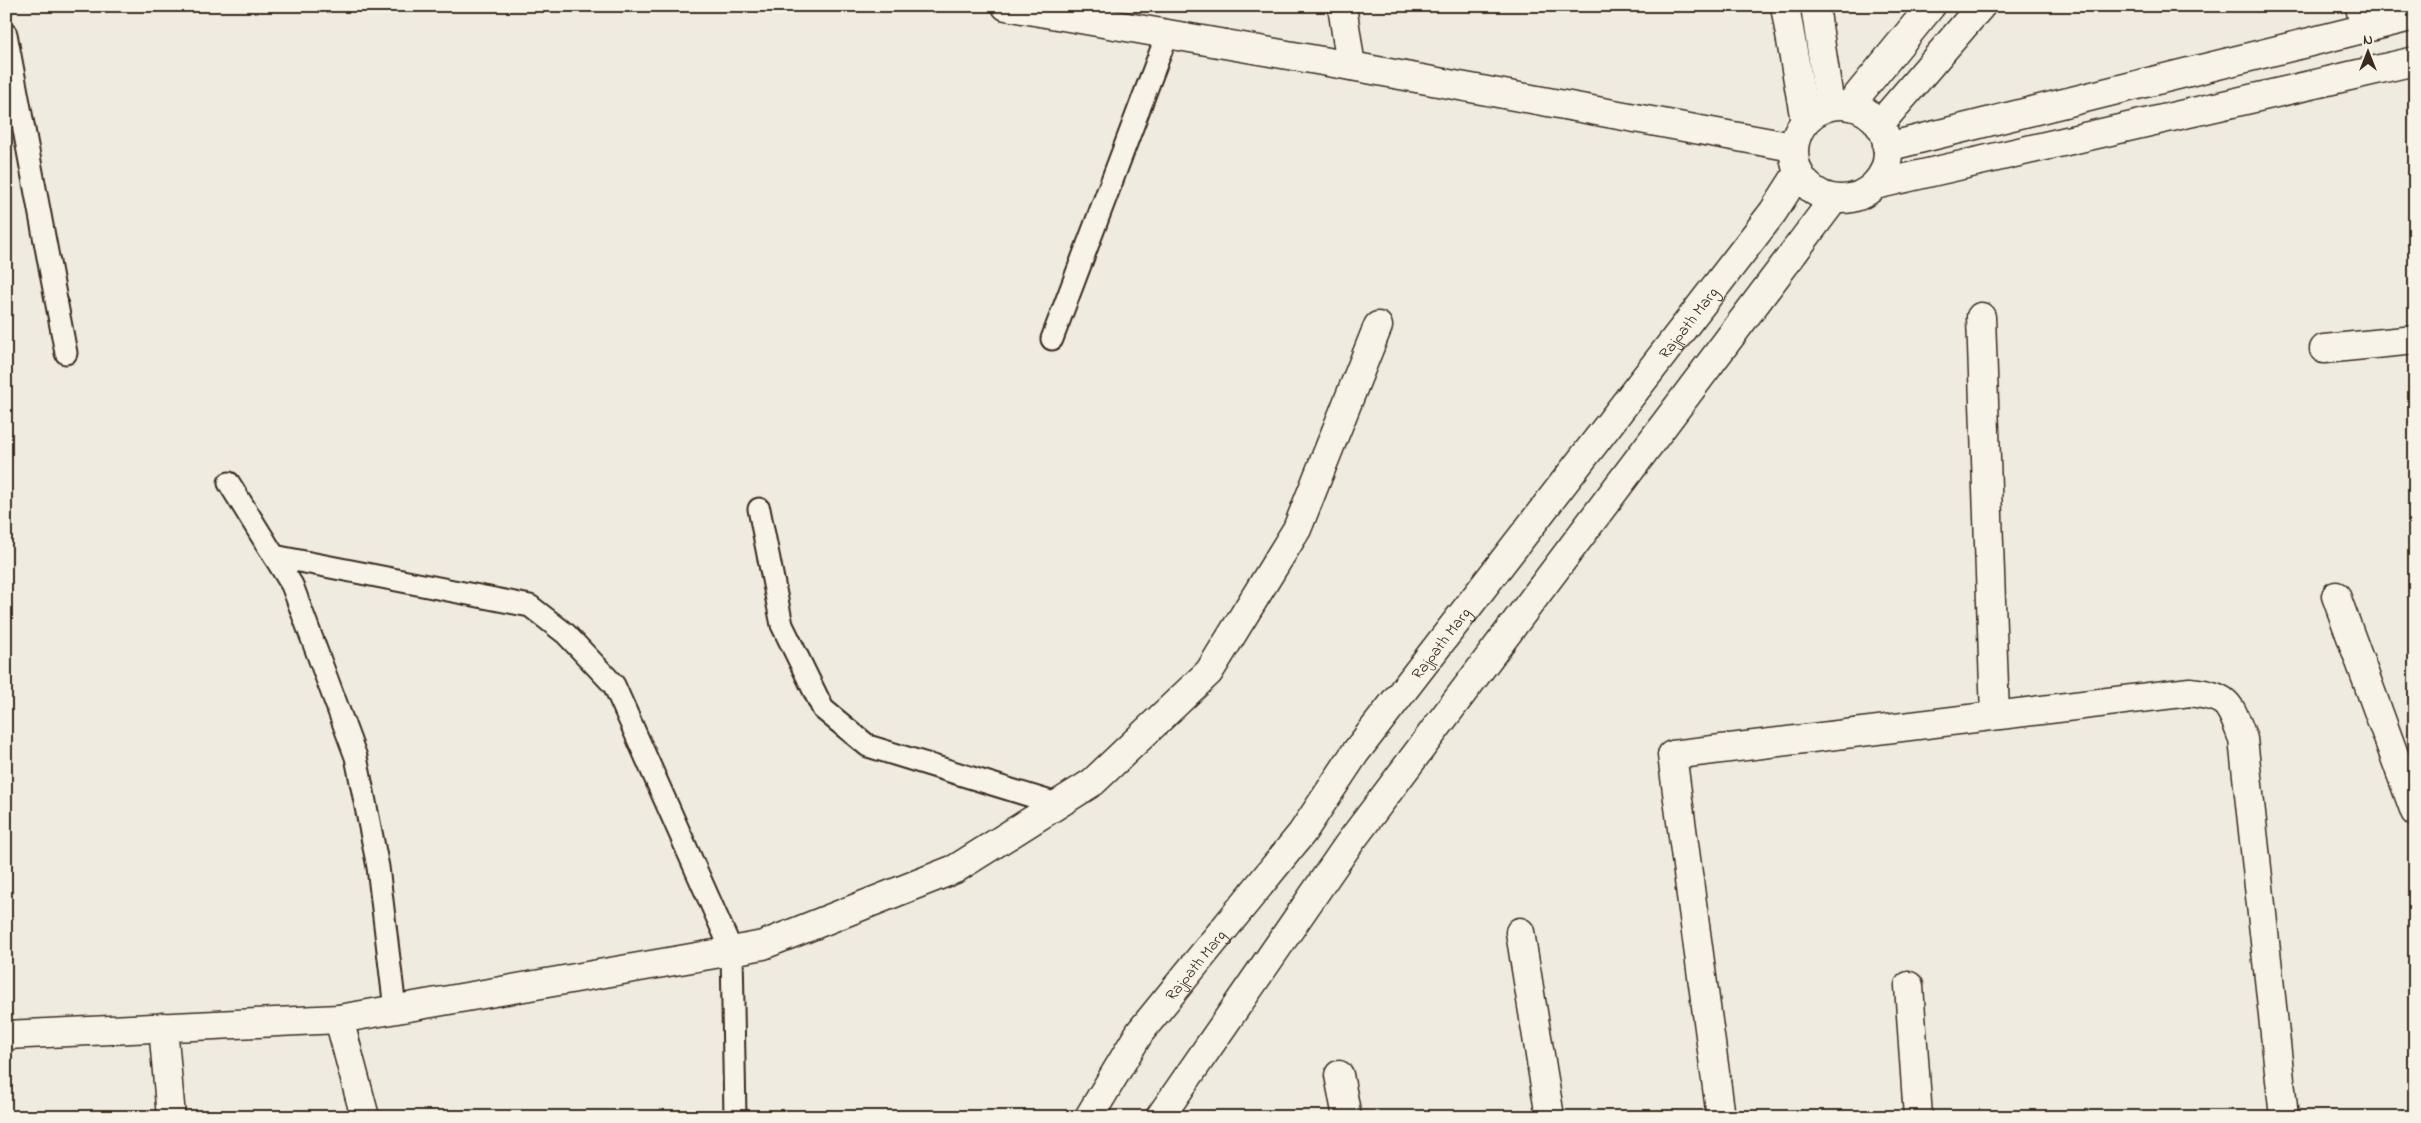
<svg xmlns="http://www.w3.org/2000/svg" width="2421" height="1123" viewBox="0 0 2421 1123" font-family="'Indie Flower',sans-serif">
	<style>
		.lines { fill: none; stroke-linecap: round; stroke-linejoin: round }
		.service-casing { stroke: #3b2a1e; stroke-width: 25 }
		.minor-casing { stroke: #3b2a1e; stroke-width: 31 }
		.tertiary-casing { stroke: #3b2a1e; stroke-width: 31 }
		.secondary-casing { stroke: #3b2a1e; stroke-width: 31 }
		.service { stroke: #f7f3e8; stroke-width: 21 }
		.minor { stroke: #f7f3e8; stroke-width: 28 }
		.tertiary { stroke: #f7f3e8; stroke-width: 28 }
		.secondary { stroke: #f7f3e8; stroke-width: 28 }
		.labels { text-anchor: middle; stroke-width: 5; stroke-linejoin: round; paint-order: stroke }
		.street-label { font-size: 16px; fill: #3b2a1e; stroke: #f7f3e8 }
	</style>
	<rect width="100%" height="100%" fill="#efebe0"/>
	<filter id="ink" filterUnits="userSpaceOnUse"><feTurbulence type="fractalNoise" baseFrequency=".02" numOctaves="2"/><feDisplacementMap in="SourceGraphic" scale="10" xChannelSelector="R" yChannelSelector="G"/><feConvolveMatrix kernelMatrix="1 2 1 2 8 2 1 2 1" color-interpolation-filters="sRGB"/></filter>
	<g filter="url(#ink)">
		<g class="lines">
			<defs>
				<g id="service">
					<polyline points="6,34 66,353"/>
					<polyline points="1052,339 1167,35"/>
					<polyline points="229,483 292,585 356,757 378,867 395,1009"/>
					<polyline points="759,509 782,625 823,709 868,746 1057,804"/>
					<polyline points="274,556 530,606 566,634 614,685 732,951 735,1117"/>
				</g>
				<g id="minor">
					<polyline points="1006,6 1351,66 1793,147"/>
					<polyline points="1342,6 1351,66"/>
					<polyline points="1785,6 1805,121"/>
					<polyline points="1815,6 1830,106"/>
					<polyline points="2360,6 2364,28"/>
					<polyline points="1981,317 1995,715"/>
					<polyline points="2324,349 2415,340"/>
					<polyline points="2336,596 2415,812"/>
					<polyline points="1520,932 1550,1117"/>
					<polyline points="1909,986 1918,1117"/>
					<polyline points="339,1019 365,1117"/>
					<polyline points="163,1027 171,1117"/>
					<polyline points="6,1035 339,1019 732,951 763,945 955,869 1093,782 1209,672 1297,529 1378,326"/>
					<polyline points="1339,1075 1347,1117"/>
					<path d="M1721,1117L1672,755L2190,692C2230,697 2229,703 2243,739L2284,1117"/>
				</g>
				<g id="tertiary">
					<polyline points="1887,147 2415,16"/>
					<polyline points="1875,185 2415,61"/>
				</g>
				<g id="secondary">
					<circle cx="1841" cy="152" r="47"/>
					<polyline points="1849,106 1931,6"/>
					<polyline points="1879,125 1981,6"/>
					<path id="s1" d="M1089,1117L1140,1032L1302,833L1355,753L1773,212L1798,173"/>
					<polyline points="1160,1117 1348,845 1834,199"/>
				</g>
			</defs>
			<use href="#service" class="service-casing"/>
			<use href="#minor" class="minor-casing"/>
			<use href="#tertiary" class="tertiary-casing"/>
			<use href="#secondary" class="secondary-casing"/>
			<use href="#service" class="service"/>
			<use href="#minor" class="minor"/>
			<use href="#tertiary" class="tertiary"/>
			<use href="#secondary" class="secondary"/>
		</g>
	</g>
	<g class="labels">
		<g class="street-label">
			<text dy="6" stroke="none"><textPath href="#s1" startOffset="996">Rajpath Marg</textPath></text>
			<text dy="6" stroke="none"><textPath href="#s1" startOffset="591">Rajpath Marg</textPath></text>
			<text dy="6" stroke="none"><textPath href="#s1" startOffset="186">Rajpath Marg</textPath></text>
		</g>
	</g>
	<rect width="2421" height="1123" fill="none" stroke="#f7f3e8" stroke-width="25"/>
	<rect x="12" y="12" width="2396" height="1098" fill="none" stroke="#3b2a1e" stroke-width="2" filter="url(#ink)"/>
	<g transform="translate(2368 52)" stroke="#f7f3e8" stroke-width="4" paint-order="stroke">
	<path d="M0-4L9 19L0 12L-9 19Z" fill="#3b2a1e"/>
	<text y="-8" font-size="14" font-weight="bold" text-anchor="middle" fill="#3b2a1e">N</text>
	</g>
</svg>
